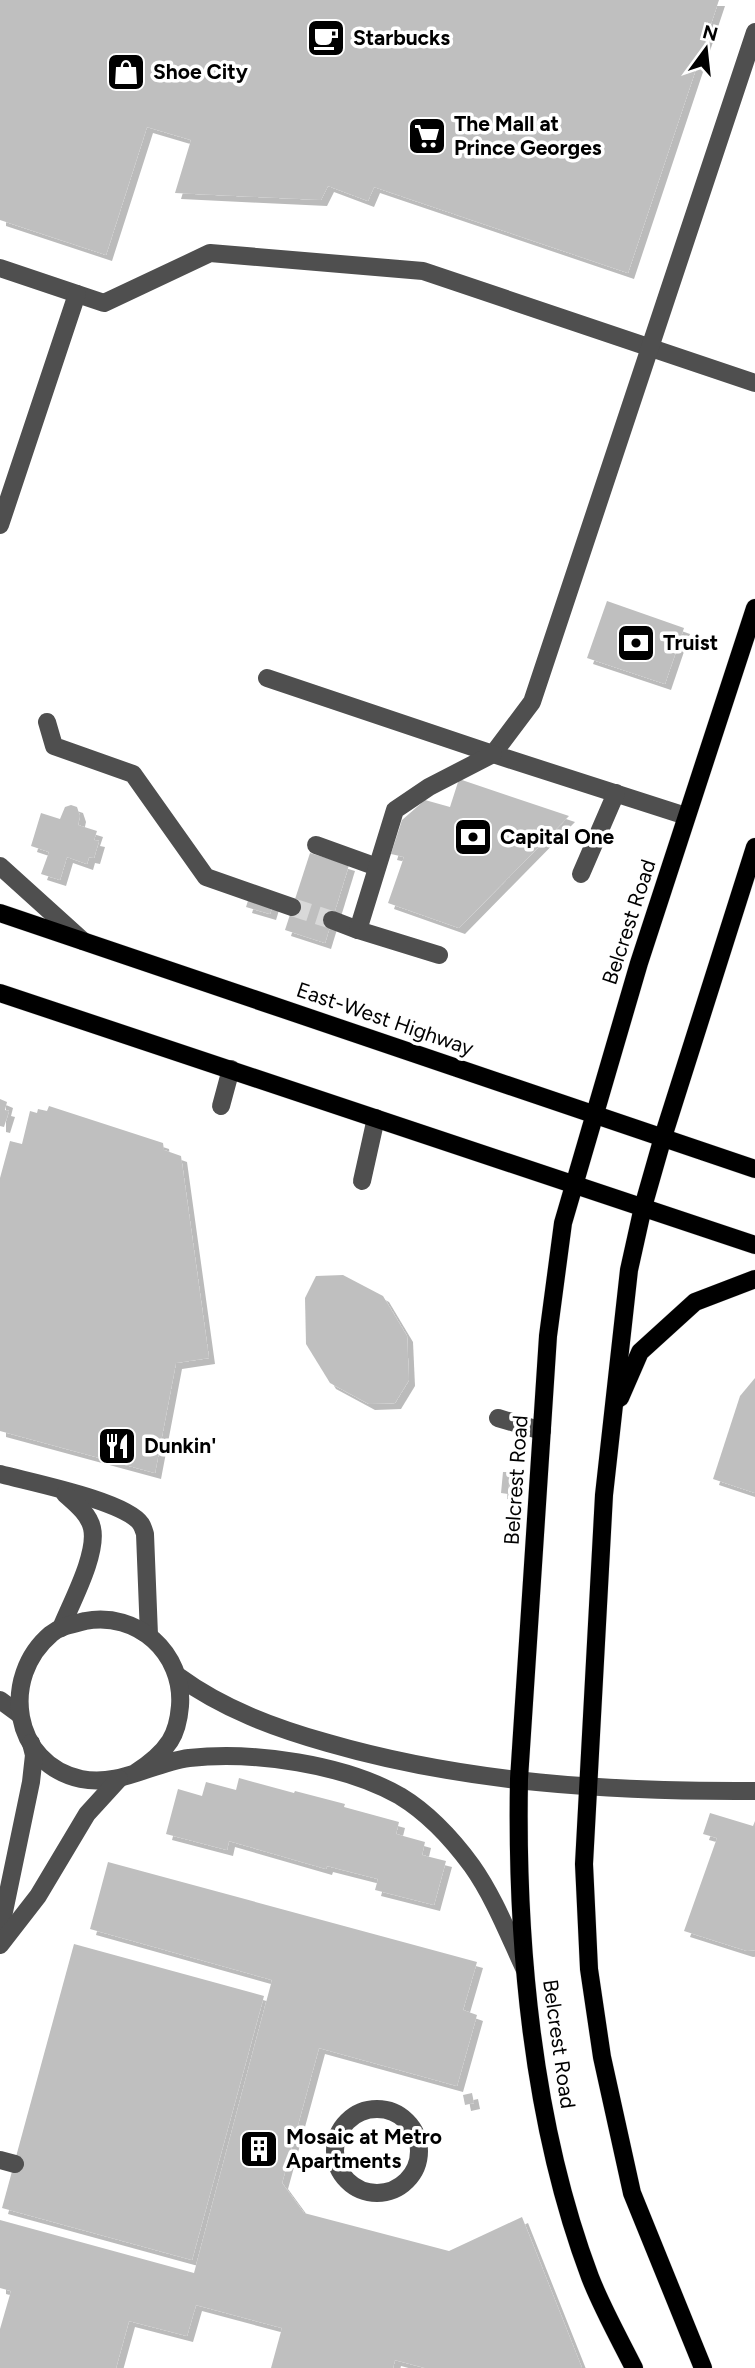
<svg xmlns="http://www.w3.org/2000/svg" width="755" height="2368" viewBox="0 0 755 2368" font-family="Figtree,sans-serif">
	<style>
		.building { fill: #bfbfbf; filter: url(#shadow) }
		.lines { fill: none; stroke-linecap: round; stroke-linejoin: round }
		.minor-tunnel { stroke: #d9d9d9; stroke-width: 18; stroke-dasharray: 18 9; stroke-linecap: butt }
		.major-casing { stroke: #dbdbdb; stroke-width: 19 }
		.minor { stroke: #4f4f4f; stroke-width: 18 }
		.major { stroke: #000; stroke-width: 18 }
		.labels { text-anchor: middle; stroke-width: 7; stroke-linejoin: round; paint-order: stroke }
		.poi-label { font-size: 21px; font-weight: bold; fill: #000; stroke: #fff; text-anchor: start }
		.street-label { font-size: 21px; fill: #000; stroke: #fff }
	</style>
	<defs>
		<filter id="shadow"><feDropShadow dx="6" dy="6" stdDeviation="0" flood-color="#0004"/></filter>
	</defs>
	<rect width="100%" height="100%" fill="#fff"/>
	<g class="building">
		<polygon points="0,0 719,0 628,273 374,187 368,201 328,186 321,200 175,193 191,140 147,127 106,255 0,220"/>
		<polygon points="607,601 684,628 665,684 587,658"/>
		<polygon points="459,779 569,816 459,928 388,903 404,857 391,854 402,820 425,800 450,807"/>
		<polygon points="71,805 77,807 80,816 78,825 97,831 94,840 99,841 94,858 89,857 87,864 67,857 60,880 41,874 49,852 31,846 41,813 60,819 65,807"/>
		<polygon points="310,853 349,865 325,943 285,930"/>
		<polygon points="250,894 274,901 270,914 246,907"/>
		<polygon points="0,1099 7,1102 5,1110 9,1111 4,1127 0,1126"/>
		<polygon points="49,1106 163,1143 164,1150 181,1156 209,1358 176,1363 155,1473 0,1431 0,1178 10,1141 22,1144 30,1111 37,1113 38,1109 47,1111"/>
		<polygon points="343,1275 383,1296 407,1336 409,1380 395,1403 369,1404 330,1383 306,1344 305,1298 316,1276"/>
		<polygon points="755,1378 755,1493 713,1479 740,1396"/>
		<polygon points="503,1472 510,1472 508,1494 501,1493"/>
		<polygon points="239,1778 294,1793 295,1791 345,1804 344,1807 399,1822 396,1834 425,1842 422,1855 446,1861 434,1905 375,1890 378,1879 327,1866 326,1869 229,1841 227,1850 166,1834 178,1789 202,1796 206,1782 236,1790"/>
		<polygon points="710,1813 753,1826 755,1821 755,1950 747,1951 684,1931 717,1838 703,1834"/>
		<polygon points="108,1862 477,1962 463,2010 477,2015 457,2086 319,2048 282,2183 304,2213 449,2251 522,2217 582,2368 425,2368 395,2360 393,2368 271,2368 282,2328 196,2305 187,2336 129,2321 116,2368 0,2368 0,2329 11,2291 0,2288 0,2220 194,2273 272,1980 90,1929"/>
		<polygon points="74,1944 264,1996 192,2260 2,2208"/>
		<polygon points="472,2093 474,2103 465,2105 463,2095"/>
	</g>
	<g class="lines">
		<polyline class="minor-tunnel" points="292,907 332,920"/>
		<defs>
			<g id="major">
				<polyline points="0,913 755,1169"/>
				<polyline points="0,993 755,1245"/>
				<polyline points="620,1398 640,1352 695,1302 755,1279"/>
				<path d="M634,2368C619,2338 602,2308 590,2277C532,2123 516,1942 519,1779L548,1336L563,1223L639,963L755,608"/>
				<polyline points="703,2368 632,2193 602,2057 589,1969 584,1864 604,1495 629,1270 643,1207 663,1137 755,847"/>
			</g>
		</defs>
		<use href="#major" class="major-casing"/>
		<g class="minor">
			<polyline points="0,268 104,303 210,253 423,271 755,383"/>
			<polyline points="0,525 77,294"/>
			<polyline points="267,678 493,754"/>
			<polyline points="47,722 54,746 133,774 206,877 292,907"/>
			<polyline points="686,816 493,754 532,702 755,32"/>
			<polyline points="316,845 377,867"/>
			<polyline points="0,866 83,941"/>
			<polyline points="581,874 616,793"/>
			<polyline points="332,920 358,930"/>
			<polyline points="439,955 358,930 395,810 429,787 493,754"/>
			<polyline points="221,1106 231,1069"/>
			<polyline points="362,1181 376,1118"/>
			<polyline points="498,1418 542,1431"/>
			<path d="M0,1474C29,1482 126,1501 141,1524C143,1527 144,1531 145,1534L149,1635"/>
			<path d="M61,1628C71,1603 98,1554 92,1528C89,1514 75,1503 65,1494"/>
			<path d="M178,1676C223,1709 275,1728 328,1743C466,1783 612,1792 755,1791"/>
			<polyline points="0,1700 19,1714"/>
			<path d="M135,1773C149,1764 161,1755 170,1741C177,1730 179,1718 180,1706C184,1653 137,1611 85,1621C73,1624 61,1626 51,1634C0,1677 12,1764 81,1779C119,1787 152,1763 189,1758C254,1751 344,1764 400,1796C428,1813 453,1840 472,1866C494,1897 509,1936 525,1970"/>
			<polyline points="0,1931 31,1782 34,1755 31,1743"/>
			<polyline points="0,1945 38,1896 87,1814 119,1779"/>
			<circle cx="377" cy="2151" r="42"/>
			<polyline points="0,2160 15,2164"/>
		</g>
		<use href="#major" class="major"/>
	</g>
	<defs>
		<symbol id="cafe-square" viewBox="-11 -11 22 22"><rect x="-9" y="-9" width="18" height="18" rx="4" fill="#000" stroke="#fff"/><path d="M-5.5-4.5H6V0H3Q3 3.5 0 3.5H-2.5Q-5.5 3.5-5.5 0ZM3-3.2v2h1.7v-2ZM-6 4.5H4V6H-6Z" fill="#fff"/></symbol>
		<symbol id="shop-square" viewBox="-11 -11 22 22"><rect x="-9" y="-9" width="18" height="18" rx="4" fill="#000" stroke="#fff"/><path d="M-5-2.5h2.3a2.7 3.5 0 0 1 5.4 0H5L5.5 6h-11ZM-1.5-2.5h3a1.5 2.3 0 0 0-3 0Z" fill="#fff"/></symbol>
		<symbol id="supermarket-square" viewBox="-11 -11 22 22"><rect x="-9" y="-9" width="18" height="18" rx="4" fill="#000" stroke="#fff"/><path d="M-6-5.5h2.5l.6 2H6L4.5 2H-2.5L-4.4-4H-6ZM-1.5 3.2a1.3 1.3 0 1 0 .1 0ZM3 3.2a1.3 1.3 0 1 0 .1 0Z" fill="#fff"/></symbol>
		<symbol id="bank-square" viewBox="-11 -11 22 22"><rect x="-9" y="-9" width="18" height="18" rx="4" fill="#000" stroke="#fff"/><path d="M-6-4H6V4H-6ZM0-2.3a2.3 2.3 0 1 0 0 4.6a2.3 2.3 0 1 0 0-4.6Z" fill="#fff"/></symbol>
		<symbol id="restaurant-square" viewBox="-11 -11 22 22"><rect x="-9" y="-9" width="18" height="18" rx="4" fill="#000" stroke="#fff"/><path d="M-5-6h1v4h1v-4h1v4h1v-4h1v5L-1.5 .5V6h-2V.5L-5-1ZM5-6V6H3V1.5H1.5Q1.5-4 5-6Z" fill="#fff"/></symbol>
		<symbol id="building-square" viewBox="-11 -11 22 22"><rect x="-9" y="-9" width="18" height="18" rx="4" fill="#000" stroke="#fff"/><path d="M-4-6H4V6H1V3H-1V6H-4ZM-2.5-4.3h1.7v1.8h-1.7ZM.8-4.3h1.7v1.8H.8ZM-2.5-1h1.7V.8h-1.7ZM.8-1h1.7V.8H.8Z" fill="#fff"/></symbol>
	</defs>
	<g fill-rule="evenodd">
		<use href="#cafe-square" x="304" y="16" width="44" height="44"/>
		<use href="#shop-square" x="104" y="50" width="44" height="44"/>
		<use href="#supermarket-square" x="405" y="114" width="44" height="44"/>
		<use href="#bank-square" x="614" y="621" width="44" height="44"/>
		<use href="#bank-square" x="451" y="815" width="44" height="44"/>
		<use href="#restaurant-square" x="95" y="1424" width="44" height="44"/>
		<use href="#building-square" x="237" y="2127" width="44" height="44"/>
	</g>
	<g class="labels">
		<g class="poi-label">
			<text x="353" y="45">Starbucks</text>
			<text x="153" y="79">Shoe City</text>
			<text x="454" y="131">The Mall at<tspan x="454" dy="24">Prince Georges</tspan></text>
			<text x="663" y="650">Truist</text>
			<text x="500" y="844">Capital One</text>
			<text x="144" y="1453">Dunkin'</text>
			<text x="286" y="2144">Mosaic at Metro<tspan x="286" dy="24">Apartments</tspan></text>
		</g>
		<g class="street-label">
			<text transform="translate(629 922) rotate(-72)" y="7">Belcrest Road</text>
			<text transform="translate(385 1019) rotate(19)" y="7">East-West Highway</text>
			<text transform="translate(516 1480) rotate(-86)" y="7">Belcrest Road</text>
			<text transform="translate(559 2044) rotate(82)" y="7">Belcrest Road</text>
		</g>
	</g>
	<g transform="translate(706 49) rotate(15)" stroke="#ffffff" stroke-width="5" paint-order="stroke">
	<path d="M0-5L12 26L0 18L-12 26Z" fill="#000000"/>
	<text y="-10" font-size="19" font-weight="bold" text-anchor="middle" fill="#000000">N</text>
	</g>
</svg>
